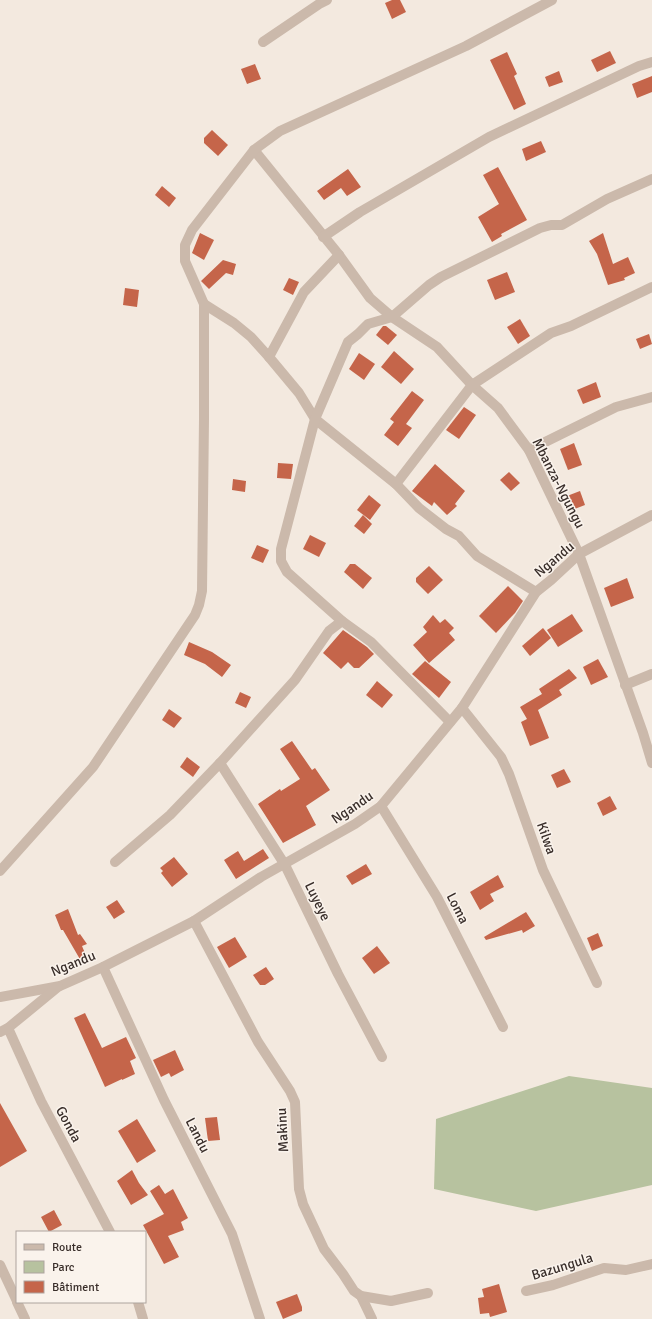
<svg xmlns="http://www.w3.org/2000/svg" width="652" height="1319" viewBox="0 0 652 1319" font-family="Signika,sans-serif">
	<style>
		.green { fill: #b7c29f }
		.building { fill: #c5654a }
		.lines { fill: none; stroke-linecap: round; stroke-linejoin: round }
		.minor { stroke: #cbb9ab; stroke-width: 10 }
		.labels { text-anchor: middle; stroke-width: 3; stroke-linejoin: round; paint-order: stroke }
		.street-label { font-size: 14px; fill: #392e2a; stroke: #faf3ec }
	</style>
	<rect width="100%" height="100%" fill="#f3e9df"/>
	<polygon class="green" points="569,1076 652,1088 652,1185 536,1211 434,1189 436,1119"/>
	<g class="building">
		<polygon points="392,0 400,0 406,12 392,19 385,3"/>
		<polygon points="610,51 616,63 597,72 591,60"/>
		<polygon points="507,52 517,74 514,76 526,104 514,110 490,60"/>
		<polygon points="255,64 261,79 247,84 241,69"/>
		<polygon points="559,71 563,82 549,87 545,77"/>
		<polygon points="652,76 652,92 637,98 632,84"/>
		<polygon points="212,130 228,145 218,156 204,143 204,138"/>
		<polygon points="541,141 546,152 526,161 522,149"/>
		<polygon points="498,167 527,220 501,234 502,236 492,242 478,217 499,204 483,175"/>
		<polygon points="348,169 361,187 347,196 341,188 324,200 317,191"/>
		<polygon points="162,186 176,198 169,207 155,195"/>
		<polygon points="200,233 214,240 204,260 192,253"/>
		<polygon points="603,233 613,264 628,257 635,273 624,278 625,280 608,285 597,254 589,241"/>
		<polygon points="223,260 236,264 233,275 226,273 209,289 201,281"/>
		<polygon points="507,272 515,292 495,300 487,280"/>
		<polygon points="289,278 299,282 293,295 283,290"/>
		<polygon points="125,288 139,290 137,307 123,305"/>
		<polygon points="520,319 530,336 518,344 507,327"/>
		<polygon points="383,326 386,326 397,335 388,345 376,335"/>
		<polygon points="649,334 652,344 640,349 636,339"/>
		<polygon points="394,351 414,369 401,384 381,367"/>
		<polygon points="359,353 375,364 364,380 349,369"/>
		<polygon points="596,382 601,397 583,404 577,390"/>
		<polygon points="412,391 424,400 406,424 412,428 398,446 384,435 394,422 390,419"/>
		<polygon points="464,407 476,415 459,439 446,430"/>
		<polygon points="574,443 582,465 568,470 560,449"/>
		<polygon points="278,463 293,464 291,479 277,478"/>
		<polygon points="435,464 465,491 455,504 457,506 447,515 434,502 432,506 412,491"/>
		<polygon points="509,472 520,483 511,491 500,480"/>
		<polygon points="233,479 246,481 245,492 232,490"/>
		<polygon points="580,491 585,505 572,510 567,496"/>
		<polygon points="369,495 381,505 370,520 357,510"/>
		<polygon points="363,515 372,524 364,534 354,526"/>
		<polygon points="310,535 326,543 319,557 303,549"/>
		<polygon points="257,545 269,550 263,563 251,558"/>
		<polygon points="350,564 355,564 372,578 363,589 344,572"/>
		<polygon points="429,566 443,580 428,594 416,582 416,578"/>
		<polygon points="627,578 634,598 611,607 604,588"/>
		<polygon points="508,586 523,601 515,613 496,633 479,616"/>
		<polygon points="572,614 583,631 558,647 547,630"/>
		<polygon points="433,615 440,623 445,619 454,628 449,633 455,640 429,663 413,645 427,632 423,627"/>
		<polygon points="543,628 551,638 530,656 522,646"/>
		<polygon points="343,630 367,647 374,654 359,668 354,668 348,662 341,669 323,653"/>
		<polygon points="189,642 212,652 231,665 222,677 205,664 184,655"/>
		<polygon points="598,659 608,677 591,685 583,667"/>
		<polygon points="425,661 451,682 439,698 412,674"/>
		<polygon points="569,669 577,678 559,690 562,695 538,710 549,738 530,746 521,722 527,719 520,707 542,694 539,689"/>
		<polygon points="377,681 393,695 382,708 366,695"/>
		<polygon points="240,692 251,697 246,708 235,703"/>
		<polygon points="169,709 182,718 174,728 162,720"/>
		<polygon points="292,741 312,770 315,768 330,790 306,806 316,825 283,843 258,804 280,789 281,791 300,779 280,749"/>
		<polygon points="187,757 200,767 193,777 180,767"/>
		<polygon points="564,769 571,782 557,788 551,775"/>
		<polygon points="610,796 617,809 603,816 597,803"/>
		<polygon points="263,849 269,858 236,879 224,860 238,851 244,861"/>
		<polygon points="174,857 188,874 172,887 161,873 163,871 160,868"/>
		<polygon points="366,864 372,874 352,885 346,876"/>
		<polygon points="498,875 504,887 490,894 494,901 480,910 470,892"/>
		<polygon points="117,900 125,912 114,919 106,907"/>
		<polygon points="68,909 78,935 80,934 87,944 82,946 87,958 81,961 63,930 61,930 55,915"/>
		<polygon points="526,912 535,926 523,933 522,930 486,940 484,937"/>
		<polygon points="598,933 603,946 592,951 587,938"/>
		<polygon points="235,937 247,957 229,968 217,947"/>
		<polygon points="377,946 390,963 374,974 362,958"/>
		<polygon points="266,967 274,979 265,985 260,985 253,975"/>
		<polygon points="85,1013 102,1048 126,1037 136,1058 130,1061 135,1074 122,1080 122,1079 105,1087 74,1018"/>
		<polygon points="175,1050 184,1070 171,1077 169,1073 161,1077 153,1060"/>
		<polygon points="0,1103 27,1151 0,1167"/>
		<polygon points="217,1117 220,1140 208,1141 205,1118"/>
		<polygon points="137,1119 156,1151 137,1163 118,1131"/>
		<polygon points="132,1170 139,1183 148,1195 131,1205 117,1181"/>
		<polygon points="159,1185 165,1194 173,1189 188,1218 181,1222 184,1230 168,1236 179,1257 164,1264 143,1225 164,1214 150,1191"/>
		<polygon points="54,1210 62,1225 49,1232 41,1217"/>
		<polygon points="499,1284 507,1312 490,1317 489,1313 480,1314 478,1298 484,1297 482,1289"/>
		<polygon points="297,1294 302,1307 302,1311 283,1319 276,1302"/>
	</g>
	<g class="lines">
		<g class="minor">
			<polyline points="263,42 319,4 327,0"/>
			<polyline points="254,150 339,255 370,298 392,317 437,347 472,385 498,408 529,450 579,554 643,733 652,763"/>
			<polyline points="323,237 360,212 489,137 639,66 652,62"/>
			<polyline points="204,304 234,323 251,337 269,357 299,393 315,419 396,484 419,508 446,529 459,536 477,556 536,592"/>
			<polyline points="269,357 304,292 339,255"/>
			<polyline points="529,450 616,407 652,397"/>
			<polyline points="396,484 472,385 551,333 571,326 652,287"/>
			<polyline points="342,621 287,572 281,561 281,549 315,419 348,342 358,334 368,324 392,317 429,285 441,277 540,228 551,225 562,225 607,199 652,179"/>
			<polyline points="625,685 652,674"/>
			<polyline points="462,708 501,757 509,774 543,870 597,983"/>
			<polyline points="220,763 285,865 338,974 382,1057"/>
			<polyline points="381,806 437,897 503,1027"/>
			<polyline points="115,862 170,815 220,763 295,680 329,631 342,621 371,642 450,722"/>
			<polyline points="0,871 93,767 195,615 199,605 202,591 204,419 204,304 185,261 185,245 192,230 254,150 280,131 466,46 552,0"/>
			<polyline points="194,921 258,1042 290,1091 295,1102 299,1189 303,1204 324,1249 343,1274 354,1291 361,1296 372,1319"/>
			<polyline points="103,967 164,1100 232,1234 260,1319"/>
			<polyline points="0,997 60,986 103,967 194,921 261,877 355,824 381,806 462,708 536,592 551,580 579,554 652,515"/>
			<polyline points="8,1028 41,1101 110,1232"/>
			<polyline points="0,1032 8,1028 58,987"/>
			<polyline points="0,1265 17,1301"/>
			<polyline points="526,1291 553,1285 604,1268 626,1270 652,1264"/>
			<polyline points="361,1296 391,1301 428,1293"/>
			<polyline points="17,1302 25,1319"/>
			<polyline points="138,1302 143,1319"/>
		</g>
	</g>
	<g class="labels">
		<g class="street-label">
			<text transform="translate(559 483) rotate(63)" y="5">Mbanza-Ngungu</text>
			<text transform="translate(554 559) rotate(-40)" y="5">Ngandu</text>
			<text transform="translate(352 807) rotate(-34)" y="5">Ngandu</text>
			<text transform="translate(547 838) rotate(71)" y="5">Kilwa</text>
			<text transform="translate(318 901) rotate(64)" y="5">Luyeye</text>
			<text transform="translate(458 908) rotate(63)" y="5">Loma</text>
			<text transform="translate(73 963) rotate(-22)" y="5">Ngandu</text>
			<text transform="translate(69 1124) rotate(62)" y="5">Gonda</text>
			<text transform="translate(282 1130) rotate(-93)" y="5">Makinu</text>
			<text transform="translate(198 1135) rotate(63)" y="5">Landu</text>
			<text transform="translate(562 1266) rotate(-17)" y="5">Bazungula</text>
		</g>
	</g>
	<rect x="16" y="1231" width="130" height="72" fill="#faf3ec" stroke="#ada49e"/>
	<rect x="24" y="1244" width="20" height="6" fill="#cbb9ab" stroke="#ada49e"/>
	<text x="52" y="1251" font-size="12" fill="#392e2a">Route</text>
	<rect x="24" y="1261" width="20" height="12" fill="#b7c29f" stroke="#ada49e"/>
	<text x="52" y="1271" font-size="12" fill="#392e2a">Parc</text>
	<rect x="24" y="1281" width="20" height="12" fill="#c5654a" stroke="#ada49e"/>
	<text x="52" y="1291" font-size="12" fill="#392e2a">Bâtiment</text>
</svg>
